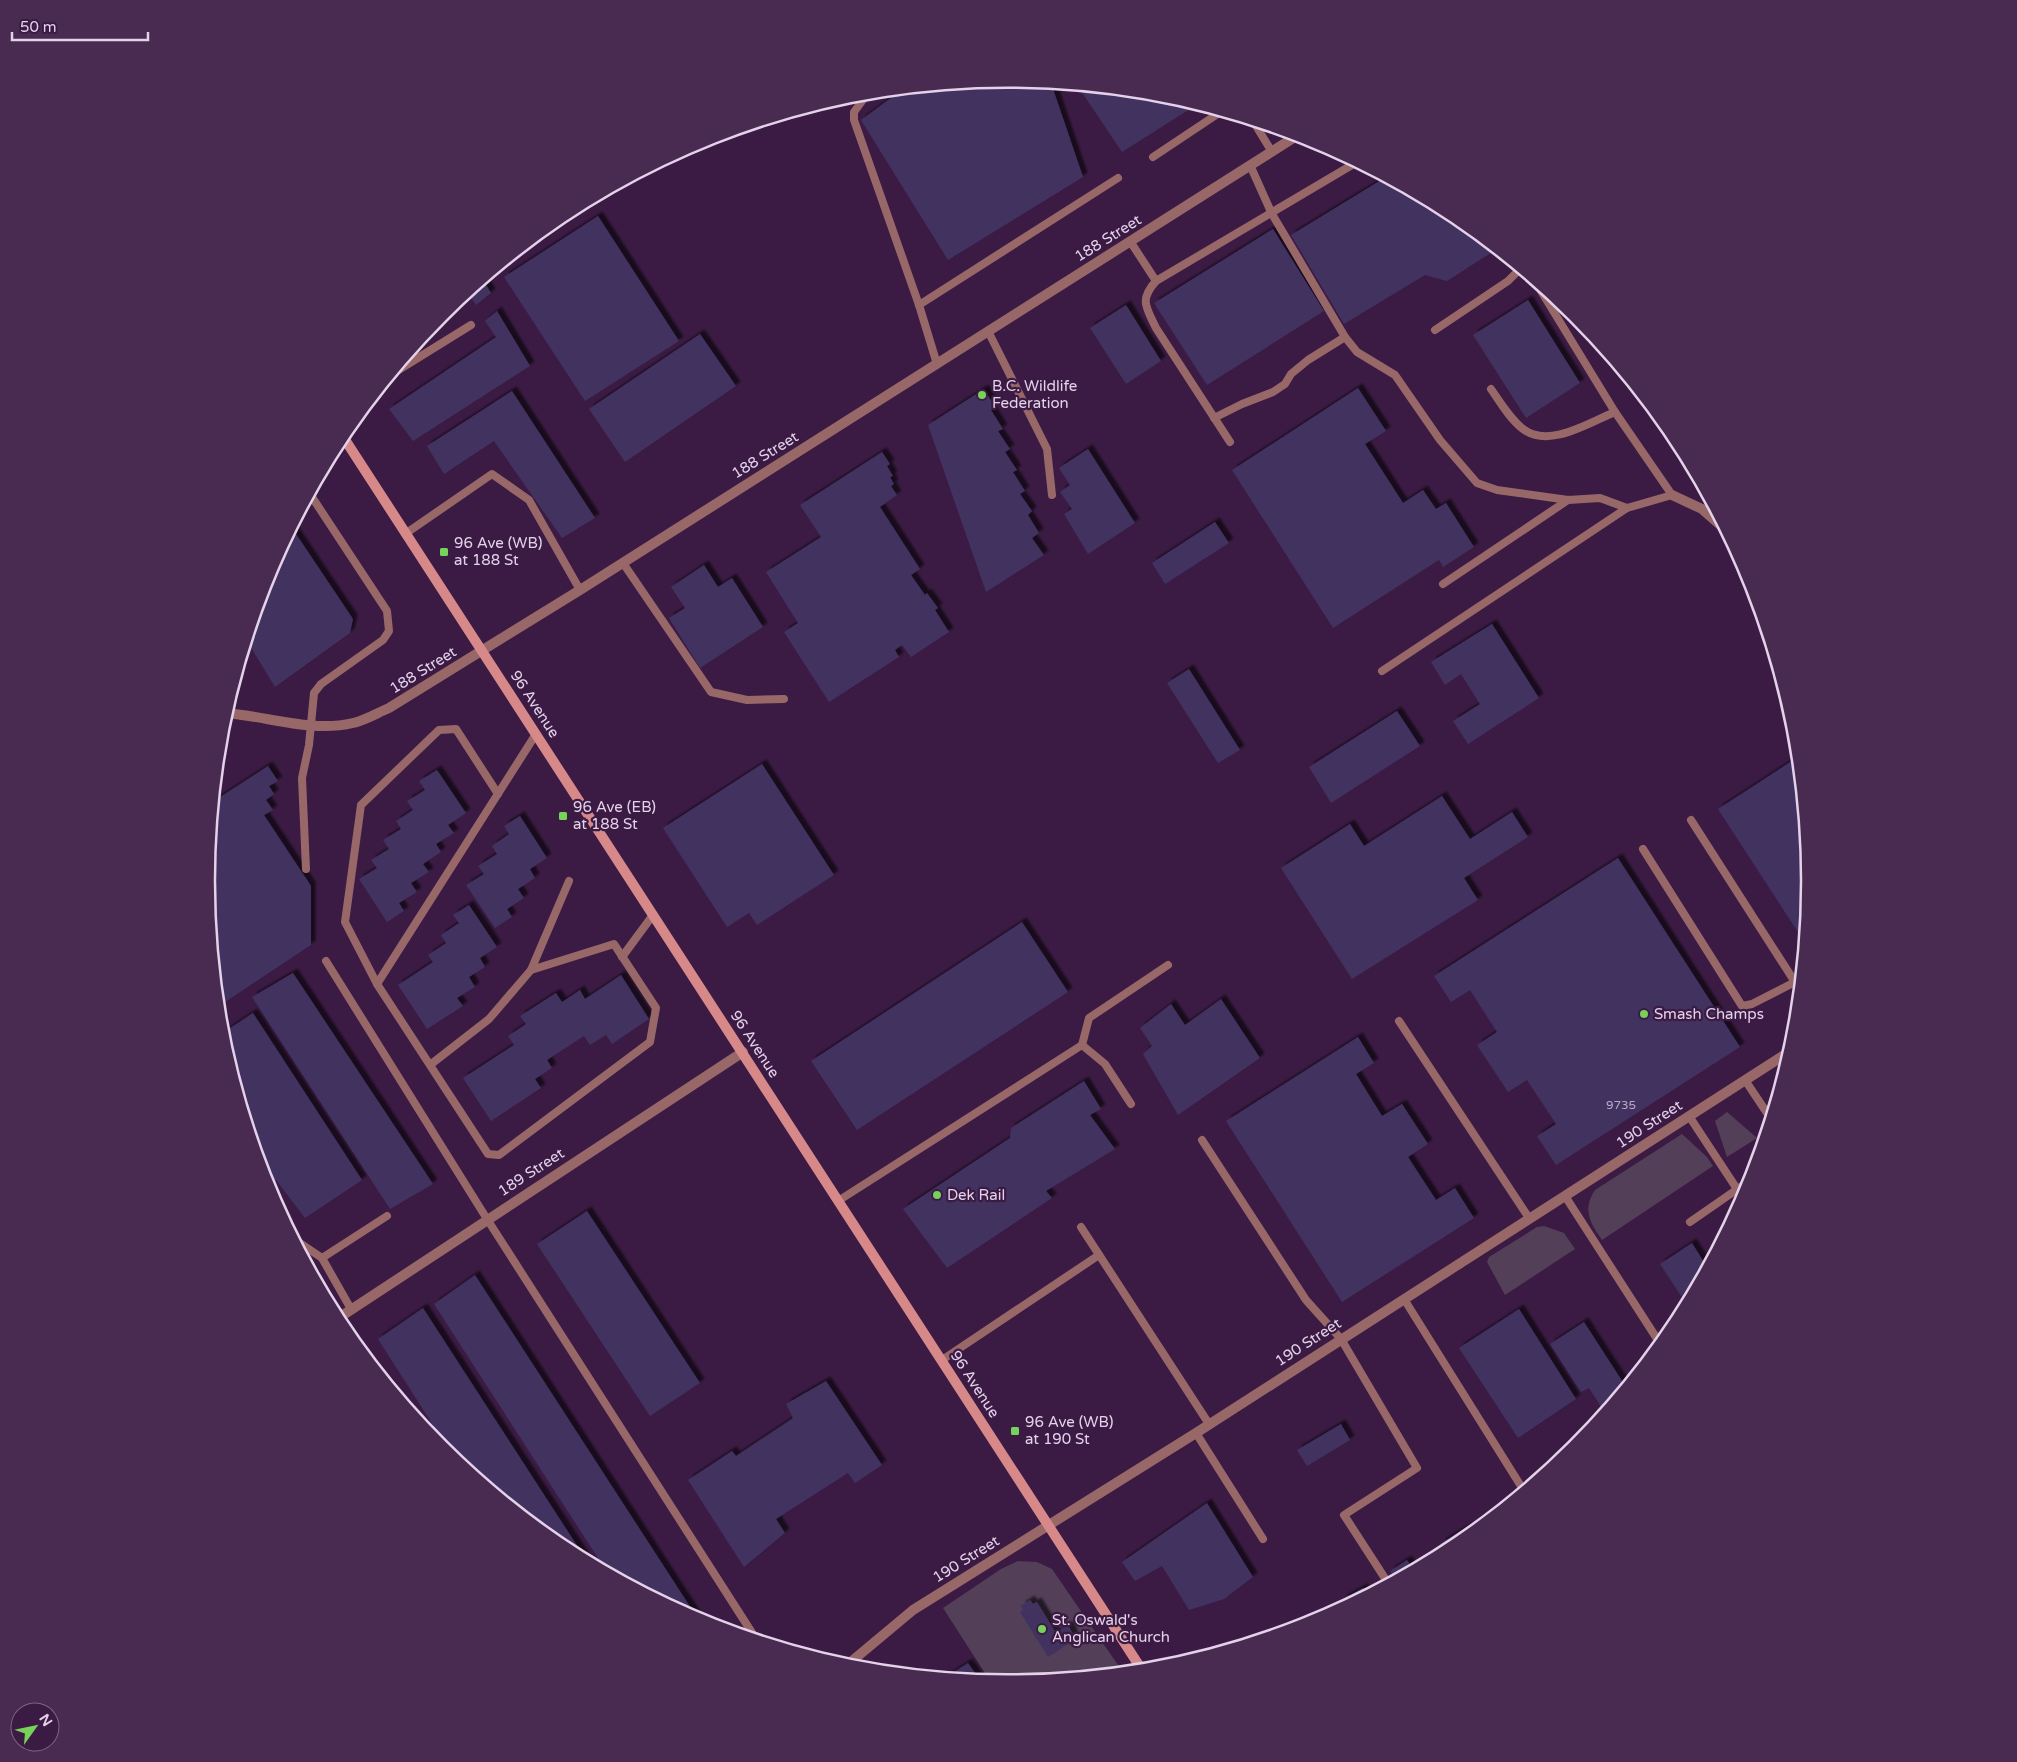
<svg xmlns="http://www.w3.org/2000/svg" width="2017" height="1762" viewBox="0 0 2017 1762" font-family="'Varela Round',sans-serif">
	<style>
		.green { fill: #533f58 }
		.building { fill: #423261; filter: url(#shadow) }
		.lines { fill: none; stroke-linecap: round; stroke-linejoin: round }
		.lane { stroke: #986768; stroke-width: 8 }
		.street { stroke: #986768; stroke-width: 10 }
		.secondary { stroke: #d7898a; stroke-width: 10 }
		.poi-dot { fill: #77d259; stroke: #3b1b43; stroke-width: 2 }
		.labels { text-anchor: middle; stroke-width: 4.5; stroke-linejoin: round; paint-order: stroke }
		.number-label { font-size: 12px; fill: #bca9c8 }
		.street-label { font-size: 15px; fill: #e4d1ea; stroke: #3b1b43 }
		.poi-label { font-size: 15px; fill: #e4d1ea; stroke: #3b1b43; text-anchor: start }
		.rim { fill: none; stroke: #e4d1ea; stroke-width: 2.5 }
	</style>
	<defs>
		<filter id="shadow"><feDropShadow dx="4.5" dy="-4.5" stdDeviation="1" flood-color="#0009"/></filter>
	</defs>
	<rect width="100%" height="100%" fill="#3b1b43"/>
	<g class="green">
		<polygon points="1727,1112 1757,1138 1727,1157 1715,1121"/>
		<path d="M1682,1134L1707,1157L1713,1166L1602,1240C1590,1223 1582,1209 1595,1190Z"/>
		<polygon points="1544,1226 1564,1233 1575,1249 1505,1295 1487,1262 1489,1257 1537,1227"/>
		<polygon points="1018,1561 1037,1562 1052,1569 1118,1665 1105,1674 1008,1683 990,1681 943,1608 1001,1569"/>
	</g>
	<g class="building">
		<polygon points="1009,79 1051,83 1083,177 948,260 861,120 903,89"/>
		<polygon points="1082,86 1165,94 1198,104 1122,152 1079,88"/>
		<polygon points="1386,177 1454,214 1497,249 1447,281 1425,275 1344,324 1291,235"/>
		<polygon points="598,216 679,341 585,401 504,277"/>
		<polygon points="1273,229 1324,311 1207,385 1154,303"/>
		<polygon points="483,280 491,293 476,305 467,292"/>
		<polygon points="1528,300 1580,383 1526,418 1473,335"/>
		<polygon points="1126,305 1161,361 1126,384 1090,328"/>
		<polygon points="497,311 530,366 413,441 389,409 496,337 485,321"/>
		<polygon points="700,334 736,386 625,462 589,409"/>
		<polygon points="1358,388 1386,431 1365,444 1403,503 1423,490 1436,509 1446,503 1474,547 1443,567 1439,560 1333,628 1232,470"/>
		<polygon points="984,389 995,407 991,410 1003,429 998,431 1010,449 1005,452 1017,470 1013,472 1025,491 1020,494 1032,511 1028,515 1039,533 1032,538 1044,555 986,592 928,425"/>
		<polygon points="512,391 595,518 562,538 494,441 444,474 427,446"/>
		<polygon points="1088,449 1135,523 1088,554 1064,514 1072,509 1060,492 1070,485 1059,468"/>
		<polygon points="882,452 890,464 887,466 893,476 890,477 894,484 891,486 897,495 880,507 920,569 911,575 925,595 927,593 938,608 935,610 949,632 911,657 902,645 895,650 899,657 829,702 784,632 798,623 766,572 821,537 800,505"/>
		<polygon points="1215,522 1229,543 1165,584 1152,563"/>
		<polygon points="292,528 353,619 350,633 275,687 247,641 267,574"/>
		<polygon points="704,565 718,587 732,578 763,627 700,668 669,618 685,608 671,587"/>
		<polygon points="1492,624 1539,698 1468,744 1453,721 1480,704 1461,674 1445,685 1431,662"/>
		<polygon points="1189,669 1240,750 1218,763 1167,683"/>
		<polygon points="1397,711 1420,746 1331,803 1309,767"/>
		<polygon points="1798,757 1811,881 1805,943 1718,809"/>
		<polygon points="762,764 834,875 757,925 749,913 727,927 663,828"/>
		<polygon points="268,766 278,781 269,786 274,794 266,800 273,810 264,815 311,886 311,945 219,1006 206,881 209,852 212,850 210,846 214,801"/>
		<polygon points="437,770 466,813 448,825 454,833 436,844 441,852 423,864 429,872 411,883 417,892 399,903 404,911 387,922 359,879 377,868 371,860 389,849 383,840 401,829 396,821 413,810 407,801 425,790 419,781"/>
		<polygon points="1442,796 1470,839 1512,812 1528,837 1464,878 1478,900 1352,979 1281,868 1350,824 1364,846"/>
		<polygon points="520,816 547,858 530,869 535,878 518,889 524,898 507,909 512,917 495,928 466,885 484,874 478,866 497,854 492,846 509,834 504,826"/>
		<polygon points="1618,858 1740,1047 1556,1165 1537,1136 1556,1124 1527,1080 1508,1092 1477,1045 1497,1032 1470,990 1451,1002 1434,976"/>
		<polygon points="469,905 497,947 480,958 485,967 469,977 475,987 457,998 463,1006 427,1029 398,985 433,962 428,955 446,943 441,935 459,923 453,915"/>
		<polygon points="1022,922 1068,992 857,1130 811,1061"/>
		<polygon points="293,973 433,1184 390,1209 252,997"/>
		<polygon points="621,975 649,1019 612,1044 606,1035 590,1045 584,1036 547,1060 552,1068 535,1079 541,1088 491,1121 463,1078 514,1045 508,1036 526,1024 520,1016 556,993 562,1002 580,990 585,999"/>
		<polygon points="1221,999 1260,1058 1178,1115 1143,1054 1152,1046 1140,1028 1171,1004 1185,1025"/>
		<polygon points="253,1013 362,1180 305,1218 276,1180 266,1185 222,1037 221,1034"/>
		<polygon points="1358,1037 1374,1063 1356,1074 1382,1116 1402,1104 1428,1144 1408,1157 1436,1200 1455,1188 1474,1218 1342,1302 1226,1121"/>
		<polygon points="1084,1081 1101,1109 1090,1115 1115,1149 1046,1191 1052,1198 947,1268 903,1209 1010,1138 1011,1128"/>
		<polygon points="587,1211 700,1383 650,1416 537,1244"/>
		<polygon points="1731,1216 1733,1220 1729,1227 1724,1220"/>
		<polygon points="1692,1243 1707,1267 1687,1305 1660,1264"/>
		<polygon points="475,1275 700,1622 607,1572 434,1304"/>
		<polygon points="423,1308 587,1561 563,1548 456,1461 378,1339"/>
		<polygon points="1519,1309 1576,1399 1518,1438 1459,1348"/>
		<polygon points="1584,1322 1626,1387 1605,1413 1589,1388 1581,1392 1550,1344"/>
		<polygon points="826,1381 882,1465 855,1483 848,1473 776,1519 785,1533 744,1567 688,1480 732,1451 736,1456 793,1418 786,1404"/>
		<polygon points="1341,1424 1350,1440 1307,1466 1297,1450"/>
		<polygon points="1207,1503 1253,1577 1224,1599 1189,1610 1162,1566 1135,1581 1122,1562"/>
		<polygon points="1468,1527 1472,1533 1446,1552 1441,1543"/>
		<polygon points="1407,1560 1414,1570 1396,1579 1390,1571"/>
		<polygon points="1363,1588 1367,1595 1347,1605 1343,1599"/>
		<polygon points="1030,1600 1033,1604 1037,1602 1056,1633 1068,1625 1074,1636 1064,1643 1066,1645 1048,1657 1020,1612 1023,1610 1021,1606"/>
		<polygon points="968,1663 980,1680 946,1677"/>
	</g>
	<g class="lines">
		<g class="lane">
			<polyline points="868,93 854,112 854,120 919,305 937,364"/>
			<polyline points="1253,121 1272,152"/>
			<polyline points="1153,157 1222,111"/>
			<polyline points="1250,165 1272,214 1345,337 1357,352 1395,375 1440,440 1477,483 1497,490 1568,500 1600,498 1627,508 1672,495 1615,412 1541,291"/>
			<polyline points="1130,241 1156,281 1357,162"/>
			<path d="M1156,281C1139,300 1146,307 1156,328L1230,442"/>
			<polyline points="919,305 1118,178"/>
			<polyline points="1435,330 1508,281 1521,268"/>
			<polyline points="988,331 1047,449 1052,495"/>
			<polyline points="392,374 471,325"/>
			<path d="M1491,389C1500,402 1510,419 1523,429C1549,449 1590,422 1615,412"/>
			<polyline points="1214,418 1242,404 1273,392 1285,384 1291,374 1308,360 1345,337"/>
			<polyline points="405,534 492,474 529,500 580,590"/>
			<polyline points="623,563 711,692 747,700 784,699"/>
			<polyline points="1443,584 1568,500"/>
			<polyline points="1382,671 1627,508"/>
			<polyline points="1691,820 1800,990"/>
			<polyline points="1643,849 1742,1006 1752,1004 1795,982"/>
			<polyline points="306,869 302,778 309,745 314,693 321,684 383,640 389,631 387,611 310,494"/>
			<polyline points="622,957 653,915"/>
			<polyline points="326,961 487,1219 756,1639"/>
			<polyline points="531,970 569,881"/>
			<polyline points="377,984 345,922 361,805 439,730 456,729 498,794"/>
			<polyline points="1399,1021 1529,1218"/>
			<polyline points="1082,1045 1105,1064 1131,1104"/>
			<polyline points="430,1065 489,1019 531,970 614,944 656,1008 650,1042 499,1155 488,1154 377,984 536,734"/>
			<polyline points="1745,1080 1771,1119"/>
			<polyline points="1689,1116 1737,1189"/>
			<polyline points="1202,1140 1306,1300 1341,1339 1417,1468 1344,1515 1388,1583"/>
			<polyline points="1565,1196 1661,1345"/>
			<polyline points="838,1201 1082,1045 1089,1018 1168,965"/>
			<polyline points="1690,1222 1752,1179"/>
			<polyline points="1081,1227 1209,1424"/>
			<polyline points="294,1239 322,1258 351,1309"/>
			<polyline points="322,1258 387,1216"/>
			<polyline points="1404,1299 1524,1491"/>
			<polyline points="942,1360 1099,1255"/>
			<polyline points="1196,1433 1263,1539"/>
		</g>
		<g class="street">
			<polyline points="1672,495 1702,509 1727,531"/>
			<path d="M225,713C267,716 311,733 353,723C366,720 377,713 389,708L580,590L1298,135"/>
			<polyline points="337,1319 743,1052"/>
			<polyline points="846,1666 913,1610 1196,1433 1792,1050"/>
		</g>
		<polyline class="secondary" points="342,435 1142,1670"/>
	</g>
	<g class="poi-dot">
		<circle cx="982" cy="395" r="5"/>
		<rect x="439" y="547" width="10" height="10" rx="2.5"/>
		<rect x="558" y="811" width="10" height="10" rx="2.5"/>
		<circle cx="1644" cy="1014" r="5"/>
		<circle cx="937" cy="1195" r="5"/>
		<rect x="1010" y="1426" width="10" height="10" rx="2.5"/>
		<circle cx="1042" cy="1629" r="5"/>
	</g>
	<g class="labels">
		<g class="number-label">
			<text x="1621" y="1109">9735</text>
		</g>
		<g class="street-label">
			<text transform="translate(1108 238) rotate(-32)" y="5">188 Street</text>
			<text transform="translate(765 455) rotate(-32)" y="5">188 Street</text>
			<text transform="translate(423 670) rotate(-32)" y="5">188 Street</text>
			<text transform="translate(535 704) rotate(57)" y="5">96 Avenue</text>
			<text transform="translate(755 1044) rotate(57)" y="5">96 Avenue</text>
			<text transform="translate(1649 1124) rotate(-33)" y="5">190 Street</text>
			<text transform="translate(531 1172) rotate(-33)" y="5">189 Street</text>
			<text transform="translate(1308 1342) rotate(-33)" y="5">190 Street</text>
			<text transform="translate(975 1384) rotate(57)" y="5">96 Avenue</text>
			<text transform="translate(966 1559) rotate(-32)" y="5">190 Street</text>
		</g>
		<g class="poi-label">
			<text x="992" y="391">B.C. Wildlife<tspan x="992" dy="17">Federation</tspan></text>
			<text x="454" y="548">96 Ave (WB)<tspan x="454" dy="17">at 188 St</tspan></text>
			<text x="573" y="812">96 Ave (EB)<tspan x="573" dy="17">at 188 St</tspan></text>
			<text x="1654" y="1019">Smash Champs</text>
			<text x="947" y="1200">Dek Rail</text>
			<text x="1025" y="1427">96 Ave (WB)<tspan x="1025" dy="17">at 190 St</tspan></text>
			<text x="1052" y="1625">St. Oswald's<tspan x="1052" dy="17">Anglican Church</tspan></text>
		</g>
	</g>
	<path d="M0 0H2017V1762H0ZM215 881a793 793 0 1 1 1586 0a793 793 0 1 1-1586 0Z" fill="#492a50" fill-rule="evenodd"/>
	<path class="rim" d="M215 881a793 793 0 1 1 1586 0a793 793 0 1 1-1586 0Z"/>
	<g transform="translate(35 1727) rotate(57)"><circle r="24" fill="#3b1b43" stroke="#7f6486"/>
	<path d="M0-4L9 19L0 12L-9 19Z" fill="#77d259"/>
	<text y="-8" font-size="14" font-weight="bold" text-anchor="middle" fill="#e4d1ea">N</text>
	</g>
	<path d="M12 32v8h136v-8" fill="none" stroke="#e4d1ea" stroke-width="2.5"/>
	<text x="20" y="32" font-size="15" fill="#e4d1ea" stroke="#3b1b43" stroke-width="4" paint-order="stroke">50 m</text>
</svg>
